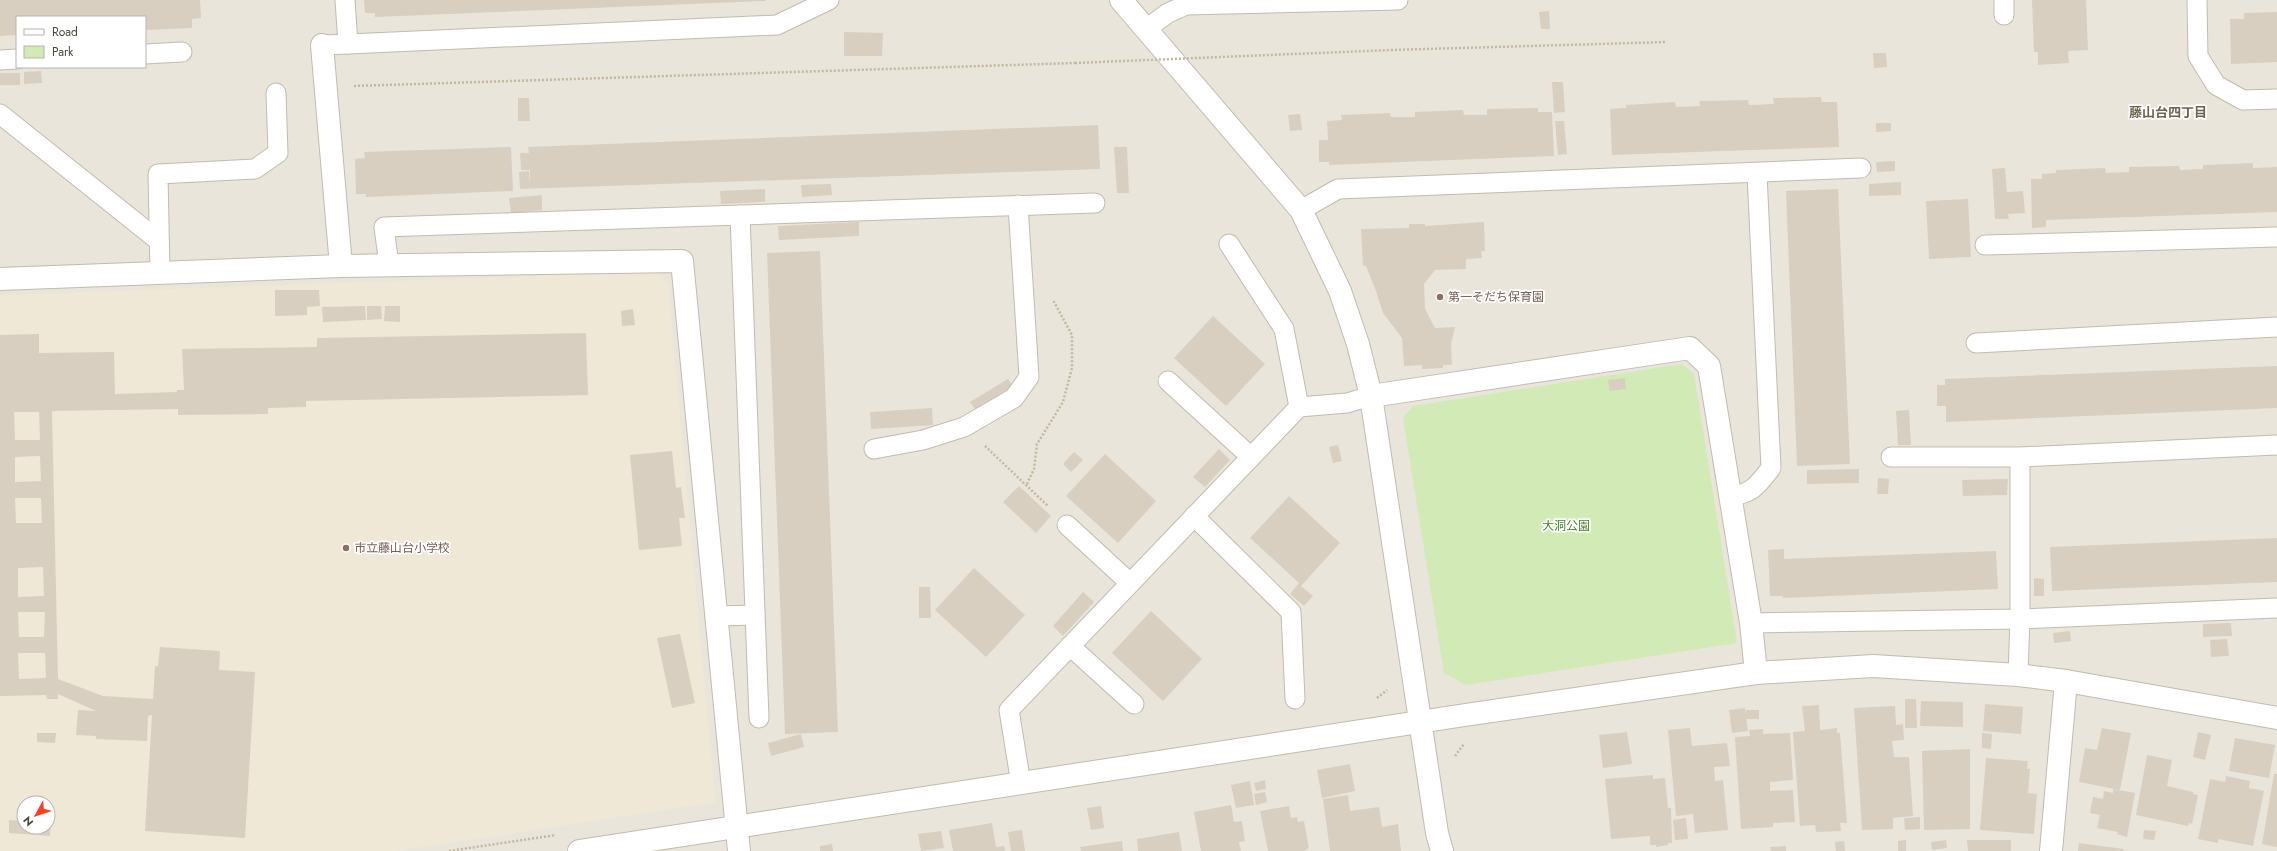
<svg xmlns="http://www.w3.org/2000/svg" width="2277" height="851" viewBox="0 0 2277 851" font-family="Jost,'Noto Sans JP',sans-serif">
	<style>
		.residential { fill: #eae5da; fill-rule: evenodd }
		.education { fill: #efe8d6; fill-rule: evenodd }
		.green { fill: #d2eab5 }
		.building { fill: #d8cfc1; fill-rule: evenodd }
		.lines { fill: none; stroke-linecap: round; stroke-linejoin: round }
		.service-casing { stroke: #c2bbae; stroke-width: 21 }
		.minor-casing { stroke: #c2bbae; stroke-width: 24 }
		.tertiary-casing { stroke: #c2bbae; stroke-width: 24 }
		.path { stroke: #c4b79f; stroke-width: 2.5; stroke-dasharray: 2 2; stroke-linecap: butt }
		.service { stroke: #fff; stroke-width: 19 }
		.minor { stroke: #fff; stroke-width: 22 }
		.tertiary { stroke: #fff; stroke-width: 22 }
		.path-bridge { stroke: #c4b79f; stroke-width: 2.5; stroke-dasharray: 2 2; stroke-linecap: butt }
		.education-dot { fill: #8d6e63; stroke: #fff; stroke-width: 1.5 }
		.labels { text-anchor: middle; stroke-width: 3.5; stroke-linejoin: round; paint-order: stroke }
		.education-label { font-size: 12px; fill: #785e54; stroke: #fff; text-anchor: start }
		.park-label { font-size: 12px; fill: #4a7f2a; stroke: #fff }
		.neighbourhood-label { font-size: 13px; font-weight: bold; fill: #6e6250; stroke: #fff }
	</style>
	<rect width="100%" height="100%" fill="#f6f3ec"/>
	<path class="residential" d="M0,0H2277V851H0ZM17,17H145V67H17ZM24,803H48V827H24Z"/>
	<path class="education" d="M656,272L668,284L715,802L396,851H0V295ZM24,803H48V827H24Z"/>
	<polygon class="green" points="1682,364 1694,374 1737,643 1466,685 1444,673 1403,418 1413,406"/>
	<g class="building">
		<polygon points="0,0 200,0 201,18 192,19 192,28 145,30 145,17 17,17 17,35 0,36"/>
		<polygon points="364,0 766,0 766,1 375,17 375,13 365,13"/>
		<polygon points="2032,0 2086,0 2088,50 2068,51 2069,63 2038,65 2038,52 2034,52"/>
		<polygon points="1549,11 1550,29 1541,29 1539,12"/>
		<polygon points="2277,12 2277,62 2231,64 2230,19 2244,19 2244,13"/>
		<polygon points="844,32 883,33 882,56 844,56"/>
		<polygon points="1873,53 1886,53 1887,67 1874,68"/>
		<polygon points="41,71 42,83 24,84 24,72"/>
		<rect x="0" y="73" width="20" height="12"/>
		<polygon points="1552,82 1563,82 1565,112 1554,113"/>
		<polygon points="1821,97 1822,102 1837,102 1839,147 1612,155 1610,109 1626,108 1626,105 1675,102 1676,107 1700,106 1699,101 1748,100 1749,105 1774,104 1773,98"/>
		<polygon points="518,98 529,98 530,121 518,121"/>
		<polygon points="1538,108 1538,112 1552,112 1554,156 1329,165 1329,162 1319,162 1319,140 1328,140 1327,121 1342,120 1341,115 1390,113 1391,117 1415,117 1415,112 1463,110 1464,115 1487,115 1487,109"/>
		<polygon points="1300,114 1302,130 1290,131 1288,115"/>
		<polygon points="1555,121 1564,121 1567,154 1558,155"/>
		<polygon points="1876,123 1891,123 1891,131 1876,132"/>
		<polygon points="1098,125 1100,169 520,189 519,172 529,171 530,184 530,170 521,170 520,153 529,153 528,147"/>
		<polygon points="511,147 513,191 366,197 366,194 356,194 355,159 365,158 364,152"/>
		<polygon points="1114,147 1127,147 1129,193 1117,193"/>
		<polygon points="1895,161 1895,171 1877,172 1876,162"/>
		<polygon points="2253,163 2253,168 2277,167 2277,212 2046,220 2046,227 2032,228 2031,179 2042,179 2042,174 2056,173 2056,170 2105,168 2106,173 2129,172 2129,167 2179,166 2180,170 2203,169 2203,165"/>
		<polygon points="2005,168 2007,192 2023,191 2025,213 2008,214 2009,219 1995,219 1992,169"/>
		<polygon points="1901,182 1901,195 1869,196 1869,184"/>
		<polygon points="831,184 832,195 802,197 801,185"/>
		<polygon points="765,189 765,202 721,204 720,191"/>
		<polygon points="1838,189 1850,464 1797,466 1786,191"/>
		<polygon points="542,195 542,210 511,213 509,198"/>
		<polygon points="1968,199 1971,257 1929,259 1926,201"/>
		<polygon points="859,222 859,236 779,240 778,226"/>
		<polygon points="1484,222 1485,251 1481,251 1482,258 1466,259 1466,269 1435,270 1424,284 1425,309 1435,328 1455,327 1451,344 1452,365 1443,365 1443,368 1422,369 1422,365 1404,366 1402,338 1383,313 1376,291 1366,266 1363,266 1361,229 1409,228 1409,224 1425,224 1425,226"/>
		<polygon points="820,251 838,732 785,734 767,253"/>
		<polygon points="275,290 319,290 320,306 307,307 307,315 275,316"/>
		<polygon points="365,306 366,320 323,322 322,307"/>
		<polygon points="367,306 381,306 382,319 367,320"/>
		<polygon points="385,306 400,306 400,322 384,321"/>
		<polygon points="633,309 635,325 622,326 621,311"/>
		<polygon points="1213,316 1265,364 1226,406 1174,358"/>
		<path d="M586,333L588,395L306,401V407L268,408V414L178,415V409L52,411L58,679L103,696L153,699L155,666H158L160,647L220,651L219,670L255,672L245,838L145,831L152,715L148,716L147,741L96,739V736L76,735L78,710L96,711L58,694V699H47L46,695L0,696V335L39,334V353L114,352L115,394L177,392V390H184L182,349L317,347V338ZM14,412H39L40,440H15ZM40,456L41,481L15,482V457ZM15,498H41L42,523H16ZM43,567L44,596L18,597V568ZM18,612H45L44,637H19ZM18,653H45L46,678L19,679Z"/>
		<polygon points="2277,366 2277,408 1946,422 1946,406 1937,406 1937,385 1945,385 1945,379"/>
		<polygon points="1625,378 1626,389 1610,391 1608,380"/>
		<polygon points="1008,379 1013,386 975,409 970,402"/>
		<polygon points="932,408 933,425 871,429 870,412"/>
		<polygon points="1909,410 1911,445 1898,445 1896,411"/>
		<polygon points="1338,445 1342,461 1333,463 1329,447"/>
		<polygon points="1219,449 1230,460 1205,487 1193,477"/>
		<polygon points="672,451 676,488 681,487 685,518 679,518 682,546 639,550 630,455"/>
		<polygon points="1074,452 1083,460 1071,472 1063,464"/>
		<polygon points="1105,454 1156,501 1118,543 1066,496"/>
		<polygon points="1859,469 1859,483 1807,484 1807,470"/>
		<polygon points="1878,478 1889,479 1888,494 1877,494"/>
		<polygon points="2008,479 2007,495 1963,496 1962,480"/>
		<polygon points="1019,486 1051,516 1036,533 1003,502"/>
		<polygon points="1289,496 1340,543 1301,586 1313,596 1304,606 1290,594 1299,583 1250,538"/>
		<polygon points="2277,538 2277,582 2052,591 2050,547"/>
		<polygon points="1784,549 1784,559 1996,551 1998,589 1783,598 1783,596 1770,596 1768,550"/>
		<polygon points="974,568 1025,615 986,657 935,610"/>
		<polygon points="2034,578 2044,579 2044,596 2034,596"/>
		<polygon points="919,587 930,587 931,618 919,618"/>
		<polygon points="1083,592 1094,602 1063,636 1053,626"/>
		<polygon points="1151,611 1202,659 1163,701 1112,653"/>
		<polygon points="2231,623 2232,636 2203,637 2203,624"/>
		<polygon points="2070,631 2071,641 2054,643 2053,633"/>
		<polygon points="680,634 695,703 672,708 657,638"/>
		<polygon points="2227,639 2229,656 2211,657 2210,640"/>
		<polygon points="1905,699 1916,699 1917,728 1905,728"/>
		<polygon points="1921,701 1963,702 1963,727 1920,726"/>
		<polygon points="1985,704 2023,707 2021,734 1983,731"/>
		<polygon points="1819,705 1820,730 1837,728 1837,733 1840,733 1847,823 1840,823 1841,831 1816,832 1815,825 1800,826 1793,732 1805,731 1802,706"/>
		<polygon points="1895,706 1896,725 1903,724 1904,740 1892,741 1894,757 1909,757 1913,816 1893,818 1893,829 1862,830 1854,708"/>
		<polygon points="1745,708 1748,731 1732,733 1729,710"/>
		<rect x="1746" y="710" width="13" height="9"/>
		<polygon points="1690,728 1692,746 1727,743 1730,766 1714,767 1715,781 1723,780 1728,830 1695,833 1693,814 1676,816 1668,730"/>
		<polygon points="2102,728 2131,733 2120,790 2079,782 2085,748 2097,750"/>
		<polygon points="1763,729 1763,734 1790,733 1793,780 1770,782 1770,791 1793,790 1795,822 1773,823 1773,827 1741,829 1735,737 1750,736 1749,730"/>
		<polygon points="1627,732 1632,764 1603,768 1599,735"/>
		<polygon points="2198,732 2211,735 2205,760 2193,757"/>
		<polygon points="37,733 56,733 55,743 37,742"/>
		<polygon points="1982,733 1992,734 1991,749 1982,748"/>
		<polygon points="801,734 804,747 771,756 768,743"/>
		<polygon points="2235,738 2275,745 2269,778 2229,771"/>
		<polygon points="1970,749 1970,829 1924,830 1922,751"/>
		<polygon points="2147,755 2172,760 2167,786 2193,792 2193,794 2198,795 2192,824 2189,823 2188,826 2136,815"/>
		<polygon points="1986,758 2028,761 2027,769 2030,769 2028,793 2037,794 2034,834 1980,830"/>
		<polygon points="1350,764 1355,791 1322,798 1317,770"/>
		<polygon points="2274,774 2277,774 2277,847 2262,844"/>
		<polygon points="1653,775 1653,779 1665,778 1668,808 1671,808 1672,843 1668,843 1668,845 1656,847 1656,845 1650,845 1650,836 1611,839 1605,779"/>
		<polygon points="2226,776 2250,781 2249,788 2264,791 2253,846 2218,839 2218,843 2198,839 2210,779 2225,782"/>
		<polygon points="1265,780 1266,789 1256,791 1254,783"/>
		<polygon points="1250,781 1254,805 1236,808 1231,785"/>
		<polygon points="2113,789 2135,793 2127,837 2117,834 2118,832 2097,828 2100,815 2090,813 2093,797 2103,799 2104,791 2113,793"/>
		<polygon points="1265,792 1267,802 1256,805 1254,794"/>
		<polygon points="1348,795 1350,811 1379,807 1382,827 1398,824 1401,851 1330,851 1323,799"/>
		<polygon points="1231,805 1234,822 1242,821 1245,841 1239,842 1241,851 1201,851 1194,812"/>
		<polygon points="1101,806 1104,828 1091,830 1087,808"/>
		<polygon points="1289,806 1291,818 1297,817 1298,822 1304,821 1309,848 1304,851 1268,851 1260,811"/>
		<polygon points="1920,817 1920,829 1905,830 1904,818"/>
		<polygon points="1686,818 1688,839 1675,840 1673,820"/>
		<polygon points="9,820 24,821 24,827 48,827 48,823 51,823 50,836 9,833"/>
		<polygon points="992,823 996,847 1004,846 1005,851 953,851 949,830"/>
		<polygon points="1022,830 1025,851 1011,851 1008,832"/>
		<polygon points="2144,830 2156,831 2154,840 2143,839"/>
		<polygon points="941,831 944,848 921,851 918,834"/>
		<polygon points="1179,832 1182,851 1138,851 1137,839"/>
		<polygon points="1906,840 1906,851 1898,851 1898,841"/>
		<polygon points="1946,840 1947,848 1932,850 1931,842"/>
		<polygon points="1967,840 2011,840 2011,851 1968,851"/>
		<polygon points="1122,841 1123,851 1081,851 1080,847"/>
		<polygon points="1844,841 1845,851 1836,851 1835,842"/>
		<polygon points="2079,843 2124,849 2123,851 2078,851"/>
		<polygon points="832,844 833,851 820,851 820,846"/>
		<polygon points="1786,846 1786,851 1771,851 1770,847"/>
	</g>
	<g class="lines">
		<defs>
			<g id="service">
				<polyline points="2004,0 2004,15"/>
				<polyline points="2197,0 2198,56 2216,85 2243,100 2277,99"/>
				<polyline points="1145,30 1168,13 1186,5 1398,0"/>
				<polyline points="348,44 777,25 829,0"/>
				<polyline points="322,45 348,44 345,0"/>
				<polyline points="145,54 182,52"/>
				<polyline points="0,60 17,59"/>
				<polyline points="0,114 159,241"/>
				<polyline points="1301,210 1338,189 1861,168"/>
				<polyline points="740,215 759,718"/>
				<polyline points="1229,244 1284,329 1299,407"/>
				<polyline points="1985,245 2277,237"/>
				<polyline points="389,265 384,227 1095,203"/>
				<polyline points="160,273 158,174 255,169 278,153 276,93"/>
				<polyline points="1976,343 2277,327"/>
				<polyline points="1168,381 1251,457"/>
				<polyline points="874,449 923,440 964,427 1014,398 1029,377 1018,205"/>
				<polyline points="1891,457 2020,457 2277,445"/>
				<path d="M1729,496C1752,494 1757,486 1771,468L1757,174"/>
				<polyline points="1194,516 1291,612 1295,699"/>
				<polyline points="1067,525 1130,583"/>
				<polyline points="716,616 755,615"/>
				<polyline points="1751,623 2020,619 2277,608"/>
				<polyline points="1070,646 1134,704"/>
				<polyline points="2018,675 2020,619 2020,457"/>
				<polyline points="1021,784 1009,710 1299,407 1347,403 1371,396"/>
			</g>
			<g id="minor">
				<polyline points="322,45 341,266"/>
				<polyline points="0,279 341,266 682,261 739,851"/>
				<polyline points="1371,396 1690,348 1709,366 1751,623 1756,673"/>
				<polyline points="2051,851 2066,681"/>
			</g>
			<g id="tertiary">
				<polyline points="1121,0 1301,210 1340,291 1358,344 1371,396 1437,833 1442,851"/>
				<polyline points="579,851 1465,715 1756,673 1873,666 2018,675 2066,681 2277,718"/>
			</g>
		</defs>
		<use href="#service" class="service-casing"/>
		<use href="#minor" class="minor-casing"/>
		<use href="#tertiary" class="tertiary-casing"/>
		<g class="path">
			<polyline points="1391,50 1667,42"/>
			<polyline points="354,86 1075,63"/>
			<polyline points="985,446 1048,506"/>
			<polyline points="1027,484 1034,469 1037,444 1063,402 1072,368 1072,335 1053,300"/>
			<polyline points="1377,698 1387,690"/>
			<polyline points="1455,756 1464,744"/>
			<polyline points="449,851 556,835"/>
		</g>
		<use href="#service" class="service"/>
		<use href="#minor" class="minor"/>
		<use href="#tertiary" class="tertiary"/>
		<polyline class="path-bridge" points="1075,63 1391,50"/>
	</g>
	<g class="education-dot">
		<circle cx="1440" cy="297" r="4"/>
		<circle cx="346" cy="548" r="4"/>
	</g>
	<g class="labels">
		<g class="education-label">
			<text x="1448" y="301">第一そだち保育園</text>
			<text x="354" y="552">市立藤山台小学校</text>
		</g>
		<g class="park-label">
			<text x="1566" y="530">大洞公園</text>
		</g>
		<g class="neighbourhood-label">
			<text x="2168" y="117">藤山台四丁目</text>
		</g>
	</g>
	<rect x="16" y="16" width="130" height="52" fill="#ffffff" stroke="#b7b4b0"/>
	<rect x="24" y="29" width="20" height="6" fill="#ffffff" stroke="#b7b4b0"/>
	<text x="52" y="36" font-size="12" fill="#4b4439">Road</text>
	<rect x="24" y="46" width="20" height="12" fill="#d2eab5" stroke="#b7b4b0"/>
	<text x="52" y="56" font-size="12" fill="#4b4439">Park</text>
	<g transform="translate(36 815) rotate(231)"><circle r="19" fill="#ffffff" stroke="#b7b4b0"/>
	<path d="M0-3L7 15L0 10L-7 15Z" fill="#fc3f1d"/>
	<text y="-6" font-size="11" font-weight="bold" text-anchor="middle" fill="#4b4439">N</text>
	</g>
</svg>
